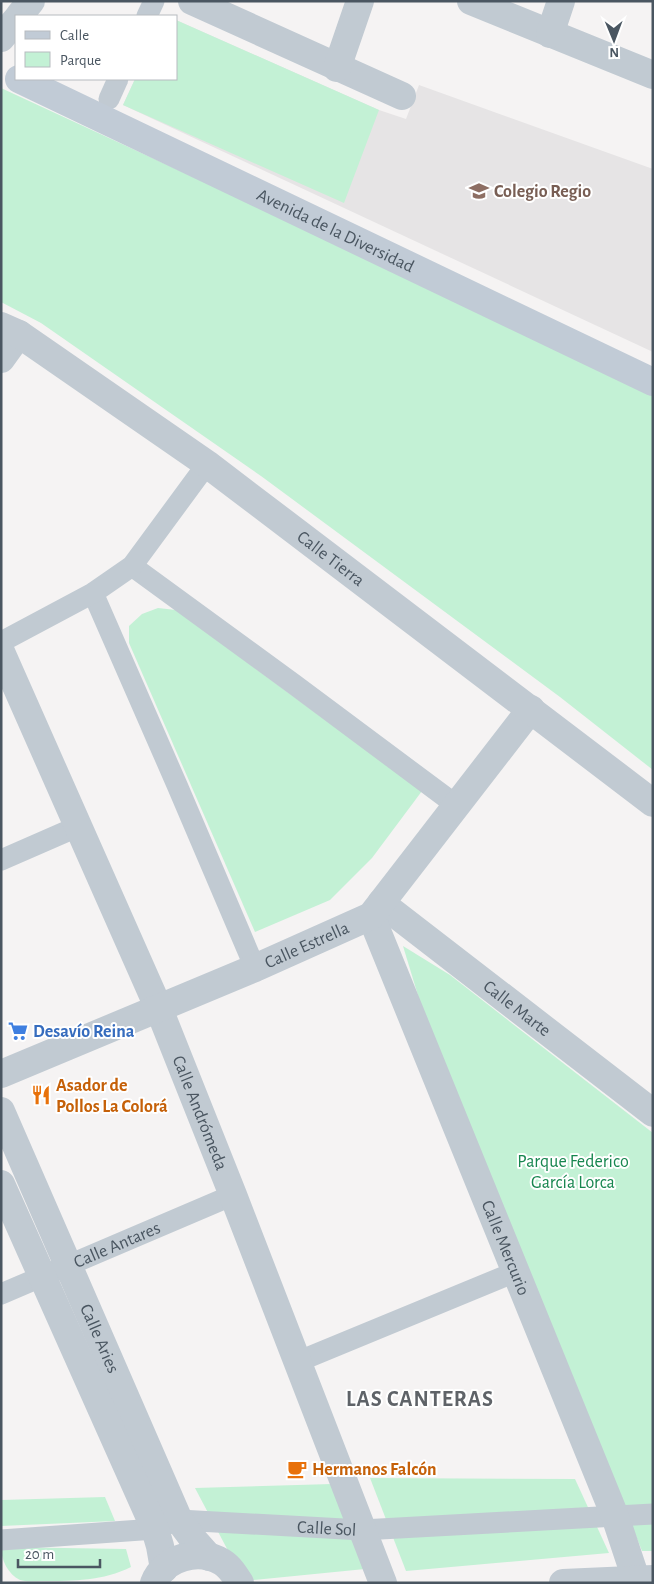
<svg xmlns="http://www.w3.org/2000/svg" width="654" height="1584" viewBox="0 0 654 1584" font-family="'Alegreya Sans',sans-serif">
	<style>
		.education { fill: #e6e4e5 }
		.green { fill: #c3f1d5 }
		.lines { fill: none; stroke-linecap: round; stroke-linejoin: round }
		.pedestrian { stroke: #c1cad2; stroke-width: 21 }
		.minor { stroke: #c1cad2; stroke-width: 28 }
		.tertiary { stroke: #c1cad2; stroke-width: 28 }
		.secondary { stroke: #c1cbd6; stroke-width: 28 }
		.labels { text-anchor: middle; stroke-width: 4; stroke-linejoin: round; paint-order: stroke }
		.education-label { font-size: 18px; font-weight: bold; fill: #785e54; stroke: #fff; text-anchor: start }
		.street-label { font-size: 18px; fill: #4a5661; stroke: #fff }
		.shop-label { font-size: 18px; font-weight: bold; fill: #366cbe; stroke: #fff; text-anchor: start }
		.food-label { font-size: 18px; font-weight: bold; fill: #c56008; stroke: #fff; text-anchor: start }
		.park-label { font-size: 18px; fill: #17864f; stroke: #fff }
		.district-label { font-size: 22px; font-weight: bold; letter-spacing: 1px; fill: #5f6368; stroke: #fff }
	</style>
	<rect width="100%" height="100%" fill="#f5f3f3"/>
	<polygon class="education" points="176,20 379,110 406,119 419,85 653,169 653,352 123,105 135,79 176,79"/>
	<g class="green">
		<polygon points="176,20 379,110 344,203 123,105 135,79 176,79"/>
		<polygon points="1,88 366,257 653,395 653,770 560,697 261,476 41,323 1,302"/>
		<polygon points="158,608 176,610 422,791 372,858 330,900 255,932 129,643 129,626 142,614"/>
		<polygon points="403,946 450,975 653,1133 653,1551 642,1551 420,1002"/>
		<polygon points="370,1478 575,1479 609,1553 406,1571"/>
		<polygon points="332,1484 365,1569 244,1581 195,1488"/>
		<polygon points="105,1497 115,1521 1,1526 1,1500"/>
		<path d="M1,1547L126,1549L131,1567C103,1581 74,1581 43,1581C36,1581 26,1582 20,1580C8,1574 1,1560 1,1547Z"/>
	</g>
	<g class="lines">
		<g class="pedestrian">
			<polyline points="147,16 154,1"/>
			<polyline points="109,99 118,79"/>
			<polyline points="132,566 295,685 456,805"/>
			<polyline points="93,593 177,785 255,968"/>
			<polyline points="1,642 93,593 132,566 207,464"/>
			<polyline points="1,860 79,826"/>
			<path id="s1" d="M1,1294L233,1195"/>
			<polyline points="297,1362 515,1272"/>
			<path id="s2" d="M1,1540L155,1529L179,1520L362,1530L653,1514"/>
		</g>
		<g class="minor">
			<polyline points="192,1 402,96"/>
			<polyline points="471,1 653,75"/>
			<polyline points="19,16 31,1"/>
			<polyline points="550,34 561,1"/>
			<polyline points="1,38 16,20"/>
			<polyline points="337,68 360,1"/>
			<polyline points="1,359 19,334"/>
			<path id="s3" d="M1,652L159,1009L233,1195L383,1583"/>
			<path id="s4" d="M381,903L653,1113"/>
			<path id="s5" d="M371,916L615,1516L636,1579"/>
			<path id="s6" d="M1,1074L255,968L371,916L531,709"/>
		</g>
		<g class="tertiary">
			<path id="s7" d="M1,326L19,334L207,464L653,803"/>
			<path id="s8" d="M1,1111L179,1520L193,1539L209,1557"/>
			<polyline points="1,1184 155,1529 160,1546 164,1569"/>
			<path d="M154,1583C164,1557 199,1548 222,1562C230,1567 235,1575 240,1583"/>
			<polyline points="563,1583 653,1579"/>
		</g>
		<path class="secondary" id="s9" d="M19,79L653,382"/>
	</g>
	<defs>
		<symbol id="school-bare" viewBox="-9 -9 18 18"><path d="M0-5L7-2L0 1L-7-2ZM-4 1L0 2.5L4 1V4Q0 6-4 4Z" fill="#8d6e63" stroke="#fff" stroke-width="2.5" paint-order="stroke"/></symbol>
		<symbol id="supermarket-bare" viewBox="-9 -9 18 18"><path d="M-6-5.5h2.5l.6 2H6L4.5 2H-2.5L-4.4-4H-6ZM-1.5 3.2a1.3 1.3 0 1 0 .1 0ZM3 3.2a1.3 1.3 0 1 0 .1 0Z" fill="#3f7fe0" stroke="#fff" stroke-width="2.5" paint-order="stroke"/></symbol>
		<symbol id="restaurant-bare" viewBox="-9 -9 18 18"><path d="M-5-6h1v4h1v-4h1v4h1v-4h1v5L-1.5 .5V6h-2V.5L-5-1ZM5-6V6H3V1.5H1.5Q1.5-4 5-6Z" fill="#e8710a" stroke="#fff" stroke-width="2.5" paint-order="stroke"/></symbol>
		<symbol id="cafe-bare" viewBox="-9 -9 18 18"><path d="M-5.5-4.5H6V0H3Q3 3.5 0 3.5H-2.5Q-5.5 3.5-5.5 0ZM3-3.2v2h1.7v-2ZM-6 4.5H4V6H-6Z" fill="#e8710a" stroke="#fff" stroke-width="2.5" paint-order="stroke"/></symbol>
	</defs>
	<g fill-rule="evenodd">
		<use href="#school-bare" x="465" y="177" width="28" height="28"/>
		<use href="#supermarket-bare" x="4" y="1017" width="28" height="28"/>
		<use href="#restaurant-bare" x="27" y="1081" width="28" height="28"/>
		<use href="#cafe-bare" x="283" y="1455" width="28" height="28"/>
	</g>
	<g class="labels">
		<g class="education-label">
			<text x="494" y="197">Colegio Regio</text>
		</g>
		<g class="street-label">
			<text dy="6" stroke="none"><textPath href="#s9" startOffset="351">Avenida de la Diversidad</textPath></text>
			<text dy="6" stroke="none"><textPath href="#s7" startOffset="404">Calle Tierra</textPath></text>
			<text dy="6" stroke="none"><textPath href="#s6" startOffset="332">Calle Estrella</textPath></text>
			<text dy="6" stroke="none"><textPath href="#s4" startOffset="172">Calle Marte</textPath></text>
			<text dy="6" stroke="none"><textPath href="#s3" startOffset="502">Calle Andrómeda</textPath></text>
			<text dy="6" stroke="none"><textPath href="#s1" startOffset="126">Calle Antares</textPath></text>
			<text dy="6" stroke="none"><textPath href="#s5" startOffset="358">Calle Mercurio</textPath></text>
			<text dy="6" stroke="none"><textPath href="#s8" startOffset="248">Calle Aries</textPath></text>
			<text dy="6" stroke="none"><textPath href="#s2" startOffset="328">Calle Sol</textPath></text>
		</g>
		<g class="shop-label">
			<text x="33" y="1037">Desavío Reina</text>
		</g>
		<g class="food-label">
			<text x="56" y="1091">Asador de<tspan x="56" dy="21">Pollos La Colorá</tspan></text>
			<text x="312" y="1475">Hermanos Falcón</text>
		</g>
		<g class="park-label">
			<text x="573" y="1167">Parque Federico<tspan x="573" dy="21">García Lorca</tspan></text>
		</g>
		<g class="district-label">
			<text x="420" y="1406">LAS CANTERAS</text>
		</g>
	</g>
	<rect width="654" height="1584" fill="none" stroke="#4a5661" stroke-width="5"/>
	<rect x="15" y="15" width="162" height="65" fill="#ffffff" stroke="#b7bbc0"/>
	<rect x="25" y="31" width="25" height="8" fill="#c1cbd6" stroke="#b7bbc0"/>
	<text x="60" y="40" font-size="15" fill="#4a5661">Calle</text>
	<rect x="25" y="52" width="25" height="15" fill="#c3f1d5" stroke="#b7bbc0"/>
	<text x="60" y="65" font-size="15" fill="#4a5661">Parque</text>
	<g transform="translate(614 40) rotate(179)" stroke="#ffffff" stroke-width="4" paint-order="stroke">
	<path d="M0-4L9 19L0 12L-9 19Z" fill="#4a5661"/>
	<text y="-8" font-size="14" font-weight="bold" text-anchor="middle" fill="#4a5661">N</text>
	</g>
	<path d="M18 1559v8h82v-8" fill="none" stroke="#4a5661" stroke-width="2.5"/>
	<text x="25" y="1559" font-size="15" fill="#4a5661" stroke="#ffffff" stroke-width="4" paint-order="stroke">20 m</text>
</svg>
